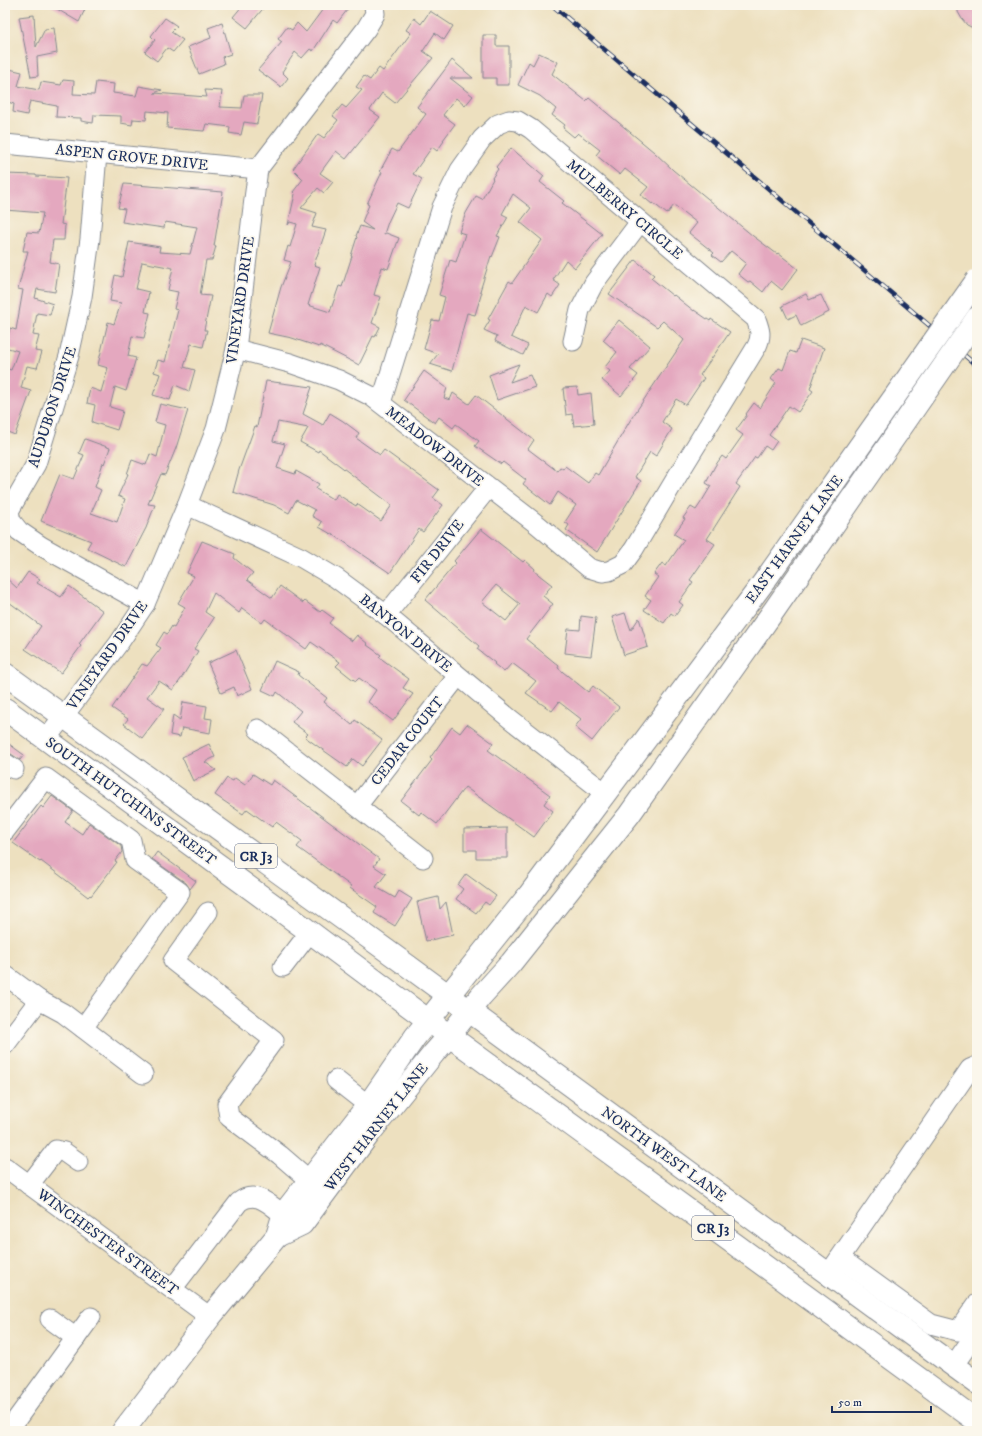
<svg xmlns="http://www.w3.org/2000/svg" width="982" height="1436" viewBox="0 0 982 1436" font-family="'IM FELL DW Pica',serif">
	<style>
		.building { fill: #e4a8bf; fill-rule: evenodd }
		.lines { fill: none; stroke-linecap: round; stroke-linejoin: round }
		.minor-casing { stroke: #84888e; stroke-width: 21 }
		.major-casing { stroke: #84888e; stroke-width: 24 }
		.minor { stroke: #fff; stroke-width: 19 }
		.major { stroke: #fff; stroke-width: 22 }
		.rail-casing { stroke: #1b2f5e; stroke-width: 4.5 }
		.rail { stroke: #fbf7ec; stroke-width: 3; stroke-dasharray: 9; stroke-linecap: butt }
		.major-bridge-casing { stroke: #84888e; stroke-width: 24; stroke-linecap: butt }
		.major-bridge { stroke: #fff; stroke-width: 22 }
		.labels { text-anchor: middle; stroke-width: 3.5; stroke-linejoin: round; paint-order: stroke }
		.shield { fill: #fbf7ec; stroke: #5e6b89; stroke-width: 1 }
		.shield-label { font-size: 14px; font-weight: bold; fill: #1b2f5e }
		.street-label { font-size: 15px; fill: #1b2f5e; stroke: #fbf7ec }
	</style>
	<rect width="100%" height="100%" fill="#fbf7ec"/>
	<filter id="ink" filterUnits="userSpaceOnUse"><feTurbulence type="fractalNoise" baseFrequency=".025" numOctaves="2"/><feDisplacementMap in="SourceGraphic" scale="8" xChannelSelector="R" yChannelSelector="G"/><feConvolveMatrix kernelMatrix="1 2 1 2 8 2 1 2 1" color-interpolation-filters="sRGB"/></filter>
	<filter id="wash" filterUnits="userSpaceOnUse"><feTurbulence type="fractalNoise" baseFrequency=".012" numOctaves="4" result="noise"/><feDisplacementMap in="SourceGraphic" scale="16" xChannelSelector="R" yChannelSelector="G"/><feGaussianBlur stdDeviation="0.9" result="paint"/><feColorMatrix in="noise" values="0 0 0 0 0 0 0 0 0 0 0 0 0 0 0 0 0 1.4 0 .05"/><feComposite in="paint" operator="in"/></filter>
	<g filter="url(#wash)">
		<rect width="100%" height="100%" fill="#ede0bf"/>
		<g id="blocks">
			<g class="building">
				<polygon points="50,5 87,5 79,22"/>
				<polygon points="243,5 266,5 247,28 233,17"/>
				<polygon points="326,5 351,5 337,23 333,20 313,51 310,49 302,58 295,52 282,72 288,78 281,87 258,70 282,42 278,39 287,27 292,30 297,23 306,32"/>
				<polygon points="958,5 977,5 977,30 967,25 962,19 958,12"/>
				<polygon points="430,11 453,26 444,40 435,33 423,51 433,58 395,103 382,93 370,110 380,117 346,159 336,151 320,173 333,182 324,193 318,188 301,208 317,213 312,227 326,230 314,265 320,267 308,305 330,312 339,286 342,287 352,256 351,256 357,237 356,236 360,226 373,230 362,222 369,205 367,204 382,172 380,171 392,149 398,152 426,114 417,107 452,60 473,78 450,78 473,96 465,106 456,98 443,115 455,124 443,140 444,141 437,151 432,147 413,174 422,179 408,208 397,203 388,222 384,234 386,233 399,238 388,269 382,267 374,295 381,297 372,323 380,327 375,337 373,336 359,365 320,345 319,347 292,338 268,333 281,287 291,262 284,260 288,246 290,247 297,224 290,222 288,225 295,194 293,192 303,179 293,169 318,134 324,138 338,120 333,116 342,105 346,108 362,90 356,87 364,76 370,80 379,68 383,71 411,33 406,30 414,18 421,24"/>
				<polygon points="34,15 36,47 45,29 54,28 57,53 37,57 38,76 31,77 19,17"/>
				<polygon points="165,18 177,26 171,32 183,40 173,52 167,48 157,61 145,52 155,40 151,36"/>
				<polygon points="222,23 231,54 222,57 224,64 199,74 188,47 211,38 208,28"/>
				<polygon points="483,35 496,35 496,46 509,46 509,85 496,85 496,78 483,78"/>
				<polygon points="539,53 558,62 552,74 586,101 589,98 654,152 673,170 753,236 777,254 778,253 798,269 782,290 771,281 763,292 750,281 748,282 738,274 746,263 731,251 721,262 712,255 714,253 689,233 697,223 674,205 667,214 653,203 652,204 641,195 648,187 625,169 620,175 596,155 600,150 578,133 574,137 563,128 565,125 552,115 556,109 540,96 518,85 529,62 533,65"/>
				<polygon points="5,68 22,72 18,86 39,90 41,82 61,85 63,80 74,81 73,94 94,95 96,82 114,84 113,93 136,96 139,86 162,90 154,93 207,97 205,90 222,91 220,107 242,108 244,95 262,95 257,124 244,122 241,135 229,133 230,127 206,124 204,131 167,128 168,113 147,111 146,120 133,119 132,125 121,123 121,116 94,115 93,123 81,121 81,118 56,117 57,106 30,101 27,115 13,112 14,104 5,101"/>
				<polygon points="511,148 544,176 540,182 564,201 562,203 602,234 575,268 566,260 553,280 560,285 552,297 548,294 538,312 526,305 511,337 528,345 523,355 495,341 497,336 484,330 490,320 488,319 509,281 512,283 542,240 520,222 531,208 513,194 502,214 508,217 497,236 500,237 492,257 491,256 480,291 482,292 475,315 467,313 452,371 430,364 438,354 424,349 432,320 439,321 445,297 439,295 450,260 456,262 465,234 459,232 466,213 476,196 482,199 493,179 492,178 498,169 496,167"/>
				<polygon points="5,174 36,175 36,176 67,178 61,224 65,225 64,240 53,240 50,262 59,264 55,292 37,289 35,298 53,304 50,315 37,313 33,335 39,336 35,351 42,352 37,368 27,366 21,388 31,391 15,435 5,431 5,368 11,370 18,351 5,347 10,328 16,330 23,290 18,289 28,251 23,251 27,232 39,233 43,213 5,210"/>
				<polygon points="124,184 223,192 214,246 216,246 212,260 206,260 200,295 211,296 204,330 207,330 203,347 191,344 184,367 195,370 189,391 175,385 170,400 153,395 160,374 154,372 158,360 165,362 178,310 174,309 178,292 168,290 173,268 142,262 136,289 149,292 145,312 150,313 144,338 132,336 128,356 136,358 126,391 115,387 110,407 123,411 117,430 92,422 95,405 87,403 90,388 101,392 108,368 98,365 108,322 114,324 121,303 110,301 115,275 122,277 129,242 160,247 159,252 190,254 197,227 165,222 164,228 122,222 125,209 118,208"/>
				<polygon points="635,260 654,275 651,278 673,296 674,295 694,311 694,310 710,321 711,319 730,332 700,375 704,378 686,405 676,399 662,422 672,429 656,456 650,452 635,477 641,481 597,552 566,530 569,525 565,522 576,505 558,492 550,505 523,484 526,480 503,462 501,464 475,446 479,441 456,424 453,428 439,417 435,423 404,400 424,371 447,388 444,398 450,400 453,393 469,404 476,395 534,440 528,449 557,471 560,467 563,469 565,466 588,483 595,473 598,475 631,419 684,340 663,321 657,327 609,294"/>
				<polygon points="806,294 809,300 821,295 829,312 801,326 796,315 788,319 782,306"/>
				<polygon points="619,320 650,346 630,369 638,375 621,396 602,380 610,371 605,367 617,352 603,340"/>
				<polygon points="801,340 824,348 810,389 813,391 798,412 789,406 769,435 777,441 771,450 765,446 757,458 755,457 736,484 740,487 707,539 715,544 690,580 693,582 679,602 683,605 675,616 671,613 664,623 644,610 651,600 645,596 658,577 654,574 662,563 666,566 684,540 674,534 685,519 683,518 691,507 696,510 702,501 711,486 706,483 715,466 722,456 726,459 743,435 736,430 747,415 746,414 754,403 760,408 776,383 771,379 779,368 783,370 790,351 796,353"/>
				<polygon points="519,364 510,382 530,375 535,387 497,400 489,375"/>
				<path d="M266,381L312,387L303,414L323,425L330,413L343,421L359,433L356,438L380,455L384,450L439,490L433,498L443,505L423,532L419,529L390,573L331,533V534L319,527L322,522L312,516L315,510L296,500L289,513L274,505L233,492L239,470L255,426L257,427ZM278,422L308,428L300,442L318,452L319,450L392,505L381,521L357,504L356,506L337,494L334,500L316,489L319,484L296,471L295,474L277,468L285,444L273,441Z"/>
				<polygon points="577,387 578,395 591,393 594,424 574,426 572,414 566,415 563,388"/>
				<polygon points="160,404 188,410 176,448 165,475 161,474 148,504 155,505 146,528 126,567 87,548 91,541 41,521 60,474 74,479 84,455 79,453 85,439 110,448 104,464 103,463 95,487 101,490 91,513 117,522 125,499 118,496 128,474 127,474 132,460 146,465 150,454 157,457 165,425 155,422"/>
				<path d="M481,529L523,562L525,560L535,569L534,571L552,585L543,596L553,604L526,639L559,666L558,668L588,692L593,686L619,707L592,741L575,727L581,719L559,702L552,711L526,693L536,681L512,663L504,672L494,664L495,663L477,649L479,646L425,600L456,563L454,561ZM496,585L520,604L506,621L482,602Z"/>
				<polygon points="202,541 235,554 234,558 253,573 247,580 272,598 280,586 303,603 305,601 320,612 322,610 333,618 329,623 352,641 357,635 368,644 367,645 381,655 379,657 409,679 403,688 413,694 393,721 368,702 376,690 359,678 356,681 351,678 336,666 340,662 311,642 306,649 265,619 262,623 242,608 239,613 214,593 205,612 214,618 194,649 198,651 181,679 173,690 159,681 147,697 164,709 142,738 124,724 128,719 112,708 142,664 147,666 161,648 156,645 164,632 167,634 172,626 174,627 185,607 178,603 194,576 187,573"/>
				<polygon points="28,572 40,579 37,583 61,597 69,586 103,611 79,644 81,646 61,673 25,649 41,626 5,599 5,577 17,588"/>
				<polygon points="625,613 631,630 639,618 648,647 624,655 612,617"/>
				<polygon points="581,616 596,618 591,656 565,653 568,629 580,630"/>
				<polygon points="236,650 252,689 237,696 234,687 221,693 208,663"/>
				<polygon points="275,661 299,672 298,675 327,698 324,702 352,725 355,720 382,740 362,766 353,759 347,767 316,745 305,737 308,734 292,722 301,711 277,692 275,696 262,690"/>
				<polygon points="183,702 207,706 205,718 212,719 210,733 182,728 180,737 170,735 173,715 180,720"/>
				<polygon points="467,724 493,743 488,750 550,795 544,804 553,811 534,837 465,787 437,824 421,812 419,815 401,801 432,760 430,758 452,727 460,733"/>
				<polygon points="5,741 24,755 20,760 11,754 5,752"/>
				<polygon points="209,744 215,757 205,762 216,770 193,781 182,757"/>
				<polygon points="253,774 270,785 273,780 379,859 374,866 386,874 376,887 395,898 399,891 412,899 395,926 374,913 377,907 350,888 351,886 297,847 302,841 276,822 272,827 247,809 243,814 215,795 227,778 233,781 235,778 245,785"/>
				<polygon points="52,796 73,811 65,822 82,834 89,823 121,846 122,852 115,861 117,862 91,896 90,895 88,897 41,861 40,862 13,843 41,806 43,808"/>
				<polygon points="507,828 507,858 476,858 476,850 464,850 464,829"/>
				<polygon points="157,852 196,881 190,889 186,883 152,859"/>
				<polygon points="466,874 496,896 489,905 485,902 476,913 456,899 463,889 458,885"/>
				<polygon points="438,897 440,909 446,902 453,935 426,941 417,902"/>
			</g>
		</g>
	</g>
	<g filter="url(#ink)">
		<use href="#blocks" fill-opacity="0" stroke="#84888e" stroke-width="1"/>
		<g class="lines">
			<defs>
				<g id="minor">
					<polyline points="5,144 258,169"/>
					<polyline points="97,154 90,239 82,297 69,356 36,464 9,511 11,521 19,531 41,546 145,604"/>
					<polyline points="573,341 580,310 594,283 640,222"/>
					<path d="M236,349L290,363L339,380L371,396L538,525L589,568L602,572L609,571L623,564L634,549L678,475L757,346C762,335 760,330 756,319L531,129L518,121L509,120L498,124L482,139L460,170L442,207L381,403"/>
					<polyline points="187,505 302,558 336,578 386,615 509,718 605,793"/>
					<polyline points="386,615 488,488"/>
					<polyline points="258,729 423,858"/>
					<polyline points="46,739 119,643 145,604 187,505 216,429 236,349 254,199 258,169 366,29 375,14 374,5"/>
					<polyline points="5,763 14,769"/>
					<polyline points="357,806 458,676"/>
					<polyline points="5,831 46,778 131,840 135,860 180,892 83,1028"/>
					<polyline points="208,912 173,961 274,1040 227,1104 229,1117 280,1155 309,1180"/>
					<polyline points="283,967 310,932"/>
					<polyline points="5,975 39,1000 63,1013 143,1074"/>
					<polyline points="5,1045 39,1000"/>
					<polyline points="336,1080 368,1105"/>
					<polyline points="5,1167 210,1317"/>
					<polyline points="29,1185 56,1150 64,1152 78,1162"/>
					<polyline points="840,1258 931,1324 958,1331 977,1304"/>
					<polyline points="828,1275 970,1069 977,1066"/>
					<path d="M172,1289L239,1202C256,1189 270,1205 284,1215"/>
					<polyline points="50,1319 76,1338"/>
					<polyline points="953,1366 977,1332"/>
					<polyline points="8,1431 91,1317"/>
				</g>
				<g id="major">
					<polyline points="5,674 408,966 977,1383"/>
					<polyline points="5,709 310,932 429,1021 977,1421"/>
					<polyline points="277,1236 302,1224 369,1134 434,1053 449,1036 481,996 511,963 629,815 775,609 898,432"/>
					<polyline points="123,1431 210,1317 277,1236 284,1213 368,1105 415,1037 529,895 763,583 881,416"/>
				</g>
			</defs>
			<use href="#minor" class="minor-casing"/>
			<use href="#major" class="major-casing"/>
			<use href="#minor" class="minor"/>
			<use href="#major" class="major"/>
			<defs>
				<polyline id="rail" points="552,5 977,366"/>
			</defs>
			<use href="#rail" class="rail-casing"/>
			<use href="#rail" class="rail"/>
			<defs>
				<g id="major-bridge">
					<polyline points="881,416 977,280"/>
					<polyline points="898,432 977,318"/>
				</g>
			</defs>
			<use href="#major-bridge" class="major-bridge-casing"/>
			<use href="#major-bridge" class="major-bridge"/>
		</g>
	</g>
	<g class="labels">
		<g class="shield">
			<rect x="235" y="844" width="42" height="24" rx="3"/>
			<rect x="692" y="1216" width="42" height="24" rx="3"/>
		</g>
		<g class="shield-label">
			<text x="256" y="861">CR J3</text>
			<text x="713" y="1233">CR J3</text>
		</g>
		<g class="street-label">
			<text transform="translate(132 157) rotate(6)" y="5">ASPEN GROVE DRIVE</text>
			<text transform="translate(625 209) rotate(40)" y="5">MULBERRY CIRCLE</text>
			<text transform="translate(240 300) rotate(-82)" y="5">VINEYARD DRIVE</text>
			<text transform="translate(52 407) rotate(-72)" y="5">AUDUBON DRIVE</text>
			<text transform="translate(435 446) rotate(38)" y="5">MEADOW DRIVE</text>
			<text transform="translate(794 539) rotate(-54)" y="5">EAST HARNEY LANE</text>
			<text transform="translate(437 551) rotate(-52)" y="5">FIR DRIVE</text>
			<text transform="translate(406 633) rotate(39)" y="5">BANYON DRIVE</text>
			<text transform="translate(107 655) rotate(-55)" y="5">VINEYARD DRIVE</text>
			<text transform="translate(407 741) rotate(-52)" y="5">CEDAR COURT</text>
			<text transform="translate(131 801) rotate(36)" y="5">SOUTH HUTCHINS STREET</text>
			<text transform="translate(376 1127) rotate(-52)" y="5">WEST HARNEY LANE</text>
			<text transform="translate(664 1154) rotate(36)" y="5">NORTH WEST LANE</text>
			<text transform="translate(108 1242) rotate(36)" y="5">WINCHESTER STREET</text>
		</g>
	</g>
	<rect width="982" height="1436" fill="none" stroke="#fbf7ec" stroke-width="20"/>
	<path d="M832 1406v6h99v-6" fill="none" stroke="#1b2f5e" stroke-width="2"/>
	<text x="838" y="1406" font-size="12" fill="#1b2f5e" stroke="#fbf7ec" stroke-width="3" paint-order="stroke">50 m</text>
</svg>
